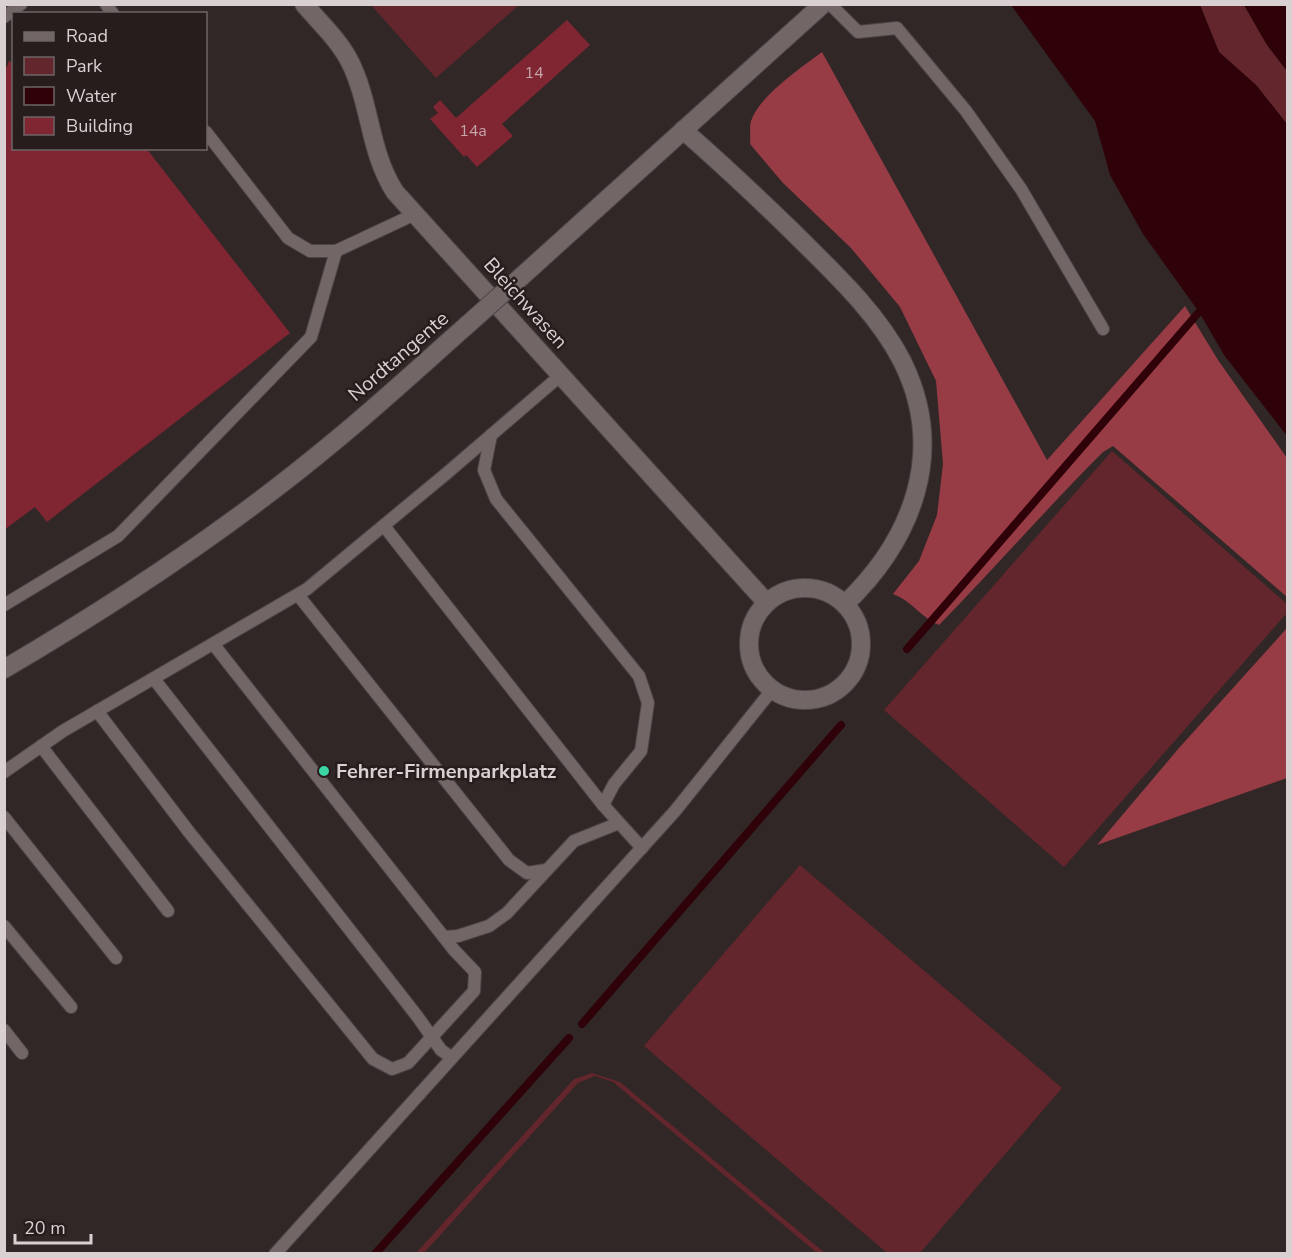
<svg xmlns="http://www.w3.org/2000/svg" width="1292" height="1258" viewBox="0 0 1292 1258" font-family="'Nunito Sans',sans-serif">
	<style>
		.green { fill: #63262c }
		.forest { fill: #973b45 }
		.water { fill: #2f0209 }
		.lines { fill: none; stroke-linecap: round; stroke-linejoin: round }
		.stream { stroke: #2f0209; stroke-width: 8 }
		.building { fill: #802532 }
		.lane-casing { stroke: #4f4546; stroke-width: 14 }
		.street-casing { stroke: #4f4546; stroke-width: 20 }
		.secondary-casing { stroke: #4f4546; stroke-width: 20 }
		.lane { stroke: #736666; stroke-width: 12 }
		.street { stroke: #736666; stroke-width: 18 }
		.secondary { stroke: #736666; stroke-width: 18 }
		.secondary-bridge-casing { stroke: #4f4546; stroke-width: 20; stroke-linecap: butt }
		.secondary-bridge { stroke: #736666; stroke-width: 18 }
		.poi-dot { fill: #3dd4a3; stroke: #271d1d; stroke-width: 2 }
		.labels { text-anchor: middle; stroke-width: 5; stroke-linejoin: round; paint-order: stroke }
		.number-label { font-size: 16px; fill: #c3a6a9 }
		.street-label { font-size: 20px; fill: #d9d1d1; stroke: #271d1d }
		.poi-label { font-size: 20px; font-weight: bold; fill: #d9d1d1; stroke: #271d1d; text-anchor: start }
	</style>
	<rect width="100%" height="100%" fill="#312727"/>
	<g class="green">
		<polygon points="371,5 519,5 436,78"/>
		<polygon points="1200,5 1244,5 1267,45 1287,71 1287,124 1256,85 1219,52"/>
		<polygon points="1112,451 1287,604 1287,613 1064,867 884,710"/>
		<polygon points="800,865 1062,1088 920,1253 887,1253 644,1046"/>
		<polygon points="592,1073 620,1082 825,1253 817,1253 613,1082 595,1076 578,1083 424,1253 416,1253 574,1079"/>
	</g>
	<g class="forest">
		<path d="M822,52L1047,460L1185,306L1218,360L1287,458V597L1113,446L1103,452C1047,508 995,568 939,625C919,616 912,601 893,594L919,561L937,515L943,464L936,381L900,307L851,248L783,183L750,144C751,137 749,128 751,121C759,96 802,67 822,52Z"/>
		<polygon points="1287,628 1287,778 1097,845 1179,748"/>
	</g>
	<g class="water">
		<polygon points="1011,5 1200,5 1219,52 1256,85 1287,124 1287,436 1224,355 1199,312 1143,234 1110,175 1095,121"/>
		<polygon points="1244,5 1287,5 1287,71 1267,45"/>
	</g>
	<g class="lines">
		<g class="stream">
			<polyline points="907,649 1199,312"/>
			<polyline points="582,1024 841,725"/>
			<polyline points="375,1254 569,1038"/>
		</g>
	</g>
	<g class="building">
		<polygon points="567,20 590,45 502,124 513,136 477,167 466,155 464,157 430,119 438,113 433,107 440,100 456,118"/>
		<polygon points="9,61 14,63 14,148 146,148 290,333 47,522 35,507 4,530 4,74"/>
	</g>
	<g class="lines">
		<defs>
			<g id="lane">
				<polyline points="106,4 113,14"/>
				<polyline points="830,4 858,32 897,28 966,111 1021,189 1103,329"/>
				<polyline points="4,17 21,4"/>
				<polyline points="206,132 288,238 310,251 336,251 415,214"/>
				<polyline points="491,435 484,470 496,499 639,676 648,703 641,751 614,784 603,805 642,848"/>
				<polyline points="384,526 603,805"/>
				<polyline points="298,595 509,860 527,873 546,870"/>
				<polyline points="4,605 118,536 311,337 336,251"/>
				<polyline points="154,679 417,1016 441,1050 452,1058"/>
				<polyline points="97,711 189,832 373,1059 392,1069 408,1063 474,991 475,972 454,950 214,645"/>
				<polyline points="41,746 168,911"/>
				<polyline points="4,772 63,731 307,589 447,473 561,375"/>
				<polyline points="4,817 116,958"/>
				<polyline points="4,926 71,1007"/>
				<polyline points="444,937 458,936 489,926 507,913 574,841 619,823"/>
				<polyline points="4,1030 22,1053"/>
				<polyline points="275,1254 675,811 772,690"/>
			</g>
			<g id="street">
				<path d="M304,4C320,23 339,40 350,62C371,104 369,152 395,192L766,602"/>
				<path d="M683,130C721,163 757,197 793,232C832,271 877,312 902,361C947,451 913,539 845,604"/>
				<circle cx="805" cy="644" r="56"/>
			</g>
			<g id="secondary">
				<polyline points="521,277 823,4"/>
				<path d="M4,669C120,601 233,526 336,440C381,403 423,364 466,326"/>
			</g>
		</defs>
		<use href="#lane" class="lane-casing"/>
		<use href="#street" class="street-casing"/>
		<use href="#secondary" class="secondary-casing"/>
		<use href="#lane" class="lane"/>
		<use href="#street" class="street"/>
		<use href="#secondary" class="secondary"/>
		<defs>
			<polyline id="secondary-bridge" points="466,326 521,277"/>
		</defs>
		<use href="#secondary-bridge" class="secondary-bridge-casing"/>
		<use href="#secondary-bridge" class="secondary-bridge"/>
	</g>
	<circle class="poi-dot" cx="324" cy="771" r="6"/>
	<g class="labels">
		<g class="number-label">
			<text x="534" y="78">14</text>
			<text x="473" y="136">14a</text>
		</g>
		<g class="street-label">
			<text transform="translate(526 303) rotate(48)" y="7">Bleichwasen</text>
			<text transform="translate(398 356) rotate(-41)" y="7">Nordtangente</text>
		</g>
		<g class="poi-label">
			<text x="336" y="778">Fehrer-Firmenparkplatz</text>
		</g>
	</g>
	<rect width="1292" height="1258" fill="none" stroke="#d9d1d1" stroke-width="12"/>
	<rect x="12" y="12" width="195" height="138" fill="#271d1d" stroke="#6e6565" stroke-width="1.5"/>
	<rect x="24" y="32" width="30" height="9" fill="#736666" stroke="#6e6565" stroke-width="1.5"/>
	<text x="66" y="42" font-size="18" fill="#d9d1d1">Road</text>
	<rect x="24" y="57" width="30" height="18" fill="#63262c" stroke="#6e6565" stroke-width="1.5"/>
	<text x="66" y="72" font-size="18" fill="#d9d1d1">Park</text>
	<rect x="24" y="87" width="30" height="18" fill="#2f0209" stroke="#6e6565" stroke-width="1.5"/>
	<text x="66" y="102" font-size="18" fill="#d9d1d1">Water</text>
	<rect x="24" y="117" width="30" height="18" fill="#802532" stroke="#6e6565" stroke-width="1.5"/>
	<text x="66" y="132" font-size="18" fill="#d9d1d1">Building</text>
	<path d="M15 1234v9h76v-9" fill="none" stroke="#d9d1d1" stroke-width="3"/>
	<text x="24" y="1234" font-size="18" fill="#d9d1d1" stroke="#271d1d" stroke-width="4.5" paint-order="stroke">20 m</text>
</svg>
